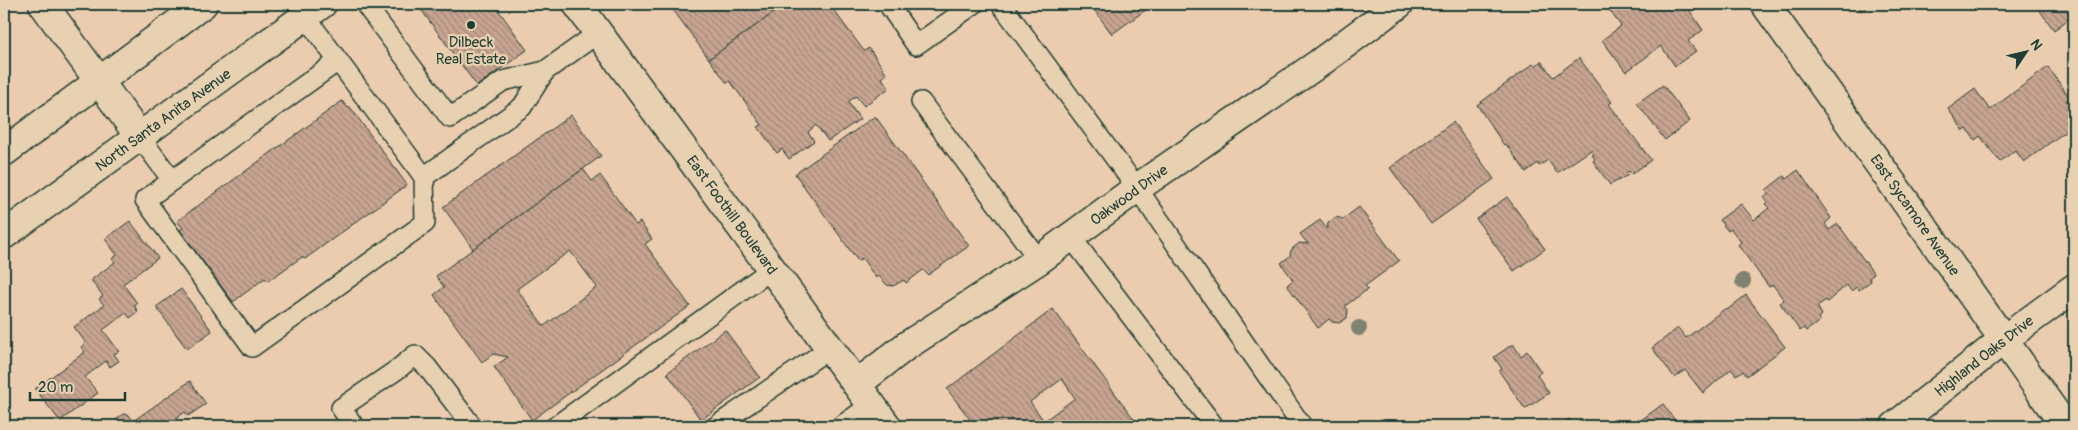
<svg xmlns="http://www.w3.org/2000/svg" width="2078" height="430" viewBox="0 0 2078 430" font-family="Pangolin,sans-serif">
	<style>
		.building { fill: url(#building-back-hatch); stroke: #1f3d34; fill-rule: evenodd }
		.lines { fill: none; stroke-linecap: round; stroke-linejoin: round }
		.lane-casing { stroke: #1f3d34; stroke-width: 22 }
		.street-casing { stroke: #1f3d34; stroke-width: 31 }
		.secondary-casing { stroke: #1f3d34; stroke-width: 31 }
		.primary-casing { stroke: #1f3d34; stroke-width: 31 }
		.lane { stroke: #e7d1b0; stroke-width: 19 }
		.street { stroke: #e7d1b0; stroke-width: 28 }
		.secondary { stroke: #e7d1b0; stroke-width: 28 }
		.primary { stroke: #e7d1b0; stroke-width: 28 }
		.tree { fill: #7f826f }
		.poi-dot { fill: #1f3d34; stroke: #e7d1b0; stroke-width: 2 }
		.labels { text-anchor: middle; stroke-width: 4.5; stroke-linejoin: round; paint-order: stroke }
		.poi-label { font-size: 15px; fill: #1f3d34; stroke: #e7d1b0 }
		.street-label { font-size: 15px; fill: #1f3d34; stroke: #e7d1b0 }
	</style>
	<defs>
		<pattern id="building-back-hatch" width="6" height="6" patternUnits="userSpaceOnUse" patternTransform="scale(1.25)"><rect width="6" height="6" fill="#c8a492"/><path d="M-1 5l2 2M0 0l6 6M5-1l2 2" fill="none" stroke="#a28778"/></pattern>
	</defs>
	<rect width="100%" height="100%" fill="#ecccaf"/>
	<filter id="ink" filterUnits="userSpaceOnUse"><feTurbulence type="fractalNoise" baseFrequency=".02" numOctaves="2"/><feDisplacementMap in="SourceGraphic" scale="10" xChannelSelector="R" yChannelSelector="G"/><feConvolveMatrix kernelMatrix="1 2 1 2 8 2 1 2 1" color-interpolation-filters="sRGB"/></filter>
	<g filter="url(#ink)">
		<g class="building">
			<polygon points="417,4 494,4 527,50 477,86"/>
			<polygon points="669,4 786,4 709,59"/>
			<polygon points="786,4 834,4 835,5 832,8 864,51 869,48 887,74 882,78 889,88 864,106 856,96 848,102 860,119 828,141 816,125 808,132 814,141 789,159 782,149 777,153 758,127 762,125 730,81 727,83 709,59"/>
			<polygon points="1090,4 1154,4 1112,34"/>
			<polygon points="1620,4 1685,4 1703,30 1688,41 1696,51 1675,66 1661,46 1626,72 1602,40 1621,26 1610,11"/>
			<polygon points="1857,4 1871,4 1861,11"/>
			<polygon points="2035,4 2074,4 2074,15 2054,30"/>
			<polygon points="1579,58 1612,102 1609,104 1651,160 1632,174 1629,171 1626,173 1628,175 1610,185 1593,161 1595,159 1592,155 1594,154 1591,150 1557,173 1548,160 1539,166 1538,163 1526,172 1506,144 1504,145 1477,105 1533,64 1535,66 1541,61 1553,77"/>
			<polygon points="2048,67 2070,98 2066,101 2074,113 2074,125 2024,162 2015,150 2000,162 1980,136 1975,140 1967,129 1964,131 1948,109 1975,89 1990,110"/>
			<polygon points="1663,85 1690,121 1665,140 1637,103"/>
			<polygon points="342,101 348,108 350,107 407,185 305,259 302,257 268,281 265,278 233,302 180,230 183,228 177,221"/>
			<polygon points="571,115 601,156 473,249 443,207"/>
			<polygon points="875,116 969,246 928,275 923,270 906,283 904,280 893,286 887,285 879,276 876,278 862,258 858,261 795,174"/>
			<polygon points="1453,122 1494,179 1431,224 1390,168"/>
			<path d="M583,169L592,181L600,175L636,225L640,222L652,239L645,244L690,306L532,420L494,367L508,357L493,354L482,362L434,295L444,287L436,276ZM570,251L597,287L544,326L517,289Z"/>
			<polygon points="1798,170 1831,218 1825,224 1829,230 1838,224 1874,274 1869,278 1871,281 1859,290 1857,287 1851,291 1847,285 1827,302 1826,300 1817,306 1822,315 1818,318 1820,321 1806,331 1804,328 1800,331 1780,303 1784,300 1773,285 1769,287 1738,245 1741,242 1731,229 1728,231 1719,220 1741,204 1754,220 1769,208 1765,204 1767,202 1763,197 1769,194 1766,190 1784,176 1786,179"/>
			<polygon points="1507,197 1545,249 1514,271 1476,219"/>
			<polygon points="1359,207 1399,261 1365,286 1368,289 1345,306 1348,310 1347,318 1339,323 1332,322 1329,319 1318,328 1287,285 1293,280 1281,263 1290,256 1291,250 1299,243 1308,244 1300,234 1320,220 1327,229 1328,223 1336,217 1343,219"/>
			<polygon points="130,221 158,258 123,284 137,303 134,305 138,312 130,318 126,313 103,330 119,351 114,354 119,361 110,367 106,361 85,377 98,393 60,421 35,389 85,352 81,347 86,343 74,327 104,305 99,299 103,296 91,280 115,262 112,259 117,255 105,239"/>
			<polygon points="181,289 212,331 187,349 156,307"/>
			<polygon points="1746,295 1785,347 1747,376 1743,371 1736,375 1731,369 1703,393 1685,370 1675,378 1652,348 1678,328 1686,338 1726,308 1727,310"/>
			<path d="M1053,309L1139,426H975L947,389ZM1062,379L1075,398L1044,421L1030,402Z"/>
			<polygon points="725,330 760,377 701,420 667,373"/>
			<polygon points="1513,344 1521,356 1527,351 1541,372 1537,375 1549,393 1525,409 1499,371 1502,369 1494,357"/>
			<polygon points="190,381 206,404 188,416 185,412 166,426 115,425 116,420 123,414 129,415 133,421"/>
			<polygon points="1663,404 1679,426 1633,426"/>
			<polygon points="1569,419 1575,426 1559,426"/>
		</g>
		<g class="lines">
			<defs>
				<g id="lane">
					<polyline points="365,4 450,118 503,81 545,71 598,33"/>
					<polyline points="888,4 916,45 974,4"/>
					<polyline points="1001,4 1137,188 1302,426"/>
					<polyline points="305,16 424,177 425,223 252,347 145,200 338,61"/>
					<polyline points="921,102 1039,260"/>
					<polyline points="139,136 172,180"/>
					<polyline points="424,177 522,107 545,71"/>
					<polyline points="1071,237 1214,426"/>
					<polyline points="354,426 341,408 398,369 415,355 427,367 472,426"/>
					<polyline points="556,426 772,269"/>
					<polyline points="716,426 830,348"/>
					<polyline points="841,426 871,405"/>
				</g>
				<g id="street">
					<polyline points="43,4 139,136"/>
					<polyline points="1765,4 2065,426"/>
					<polyline points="857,384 906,346 1039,260 1137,188 1318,64 1399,4"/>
					<polyline points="1895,426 2003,340 2074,288"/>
				</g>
				<polyline id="secondary" points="577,4 887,426"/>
				<g id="primary">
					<polyline points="4,152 203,4"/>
					<polyline points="4,235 322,4"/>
				</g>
			</defs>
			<use href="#lane" class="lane-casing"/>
			<use href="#street" class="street-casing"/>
			<use href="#secondary" class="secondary-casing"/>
			<use href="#primary" class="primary-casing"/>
			<use href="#lane" class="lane"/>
			<use href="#street" class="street"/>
			<use href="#secondary" class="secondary"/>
			<use href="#primary" class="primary"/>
		</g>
		<g class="tree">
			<circle cx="1743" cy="281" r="8"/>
			<circle cx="1359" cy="328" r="8"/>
		</g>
	</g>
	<circle class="poi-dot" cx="471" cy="25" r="5"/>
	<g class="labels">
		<g class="poi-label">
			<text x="471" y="47">Dilbeck<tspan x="471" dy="17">Real Estate</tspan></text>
		</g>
		<g class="street-label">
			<text transform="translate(163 120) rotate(-36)" y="5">North Santa Anita Avenue</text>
			<text transform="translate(1129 195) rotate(-36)" y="5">Oakwood Drive</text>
			<text transform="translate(732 215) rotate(54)" y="5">East Foothill Boulevard</text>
			<text transform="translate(1915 215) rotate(55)" y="5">East Sycamore Avenue</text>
			<text transform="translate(1984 356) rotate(-38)" y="5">Highland Oaks Drive</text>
		</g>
	</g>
	<rect width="2078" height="430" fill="none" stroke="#e7d1b0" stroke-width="20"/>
	<rect x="10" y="10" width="2058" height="410" fill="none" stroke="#1f3d34" stroke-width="2" filter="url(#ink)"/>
	<g transform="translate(2026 52) rotate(55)" stroke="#e7d1b0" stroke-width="4" paint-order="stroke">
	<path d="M0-4L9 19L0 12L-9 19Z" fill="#1f3d34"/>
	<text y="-8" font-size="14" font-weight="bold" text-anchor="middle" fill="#1f3d34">N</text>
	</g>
	<path d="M30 392v8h95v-8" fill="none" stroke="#1f3d34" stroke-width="2.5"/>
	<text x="38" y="392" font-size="15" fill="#1f3d34" stroke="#e7d1b0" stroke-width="4" paint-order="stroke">20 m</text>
</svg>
